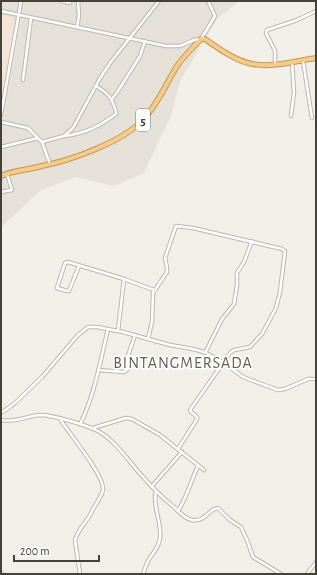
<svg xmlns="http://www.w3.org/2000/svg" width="317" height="575" viewBox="0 0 317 575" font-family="'Alegreya Sans',sans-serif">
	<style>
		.residential { fill: #e6e1d8 }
		.commercial { fill: #f2e5d7 }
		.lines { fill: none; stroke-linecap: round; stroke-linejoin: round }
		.minor-casing { stroke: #bdb6ad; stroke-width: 4.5 }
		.trunk-casing { stroke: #cb964b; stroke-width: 6 }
		.minor { stroke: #fff; stroke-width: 2.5 }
		.trunk { stroke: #f0cc8e; stroke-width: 4 }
		.labels { text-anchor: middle; stroke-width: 3.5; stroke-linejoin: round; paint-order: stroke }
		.shield { fill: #fff; stroke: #7d7974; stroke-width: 1 }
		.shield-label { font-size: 13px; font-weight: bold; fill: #454038 }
		.quarter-label { font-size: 16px; letter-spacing: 1px; fill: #675d51; stroke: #fff }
	</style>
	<rect width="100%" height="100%" fill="#f2efe9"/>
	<polygon class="residential" points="1,1 239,1 217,19 180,81 171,116 143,174 113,186 76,177 40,191 1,227"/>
	<polygon class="commercial" points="1,15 21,19 2,127 1,127"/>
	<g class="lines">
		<defs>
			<g id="minor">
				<polyline points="61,1 70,3"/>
				<polyline points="1,11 166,46 180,46 194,40 201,39 215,16 208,1"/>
				<polyline points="77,27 79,16 78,1"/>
				<polyline points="303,61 312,118"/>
				<polyline points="275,64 275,51 266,33 267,30 297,20 316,11"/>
				<polyline points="23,80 31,18"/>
				<polyline points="112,99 118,91 140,56 145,41"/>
				<polyline points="1,115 21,1"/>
				<polyline points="291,116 294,93 292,62"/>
				<polyline points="1,122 28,128 42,142 50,164"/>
				<path d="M65,136C86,133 98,127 116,114V112C112,98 109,94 96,86"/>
				<polyline points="42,142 64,136 73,128 99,80 110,63 159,1"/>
				<polyline points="1,147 38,138"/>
				<polyline points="1,192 12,190 7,174"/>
				<polyline points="79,266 69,291 67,291 57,288 65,263 68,262 124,279 154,290"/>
				<polyline points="118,331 124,279"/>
				<polyline points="148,339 152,322 153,293 167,272 167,268 165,258 176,226 193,228 282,249 285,251 280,292 276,308 262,334 250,347 234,350 230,353 190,410 191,412 197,417 197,419 178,449"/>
				<polyline points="205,353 222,319 234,304 237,285 237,273 244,262 252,241"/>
				<polyline points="98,370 124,372 128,369 128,356 135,335"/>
				<polyline points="1,413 14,404 42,377 78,335 88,327 97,327 123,332 170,345 193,349 204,352 223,362 243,377 278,390 285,389 308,379 316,379"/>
				<path d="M60,419C68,432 105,476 103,490C102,495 96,504 93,509C89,520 77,530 75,540L80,574"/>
				<path d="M1,420C15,423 26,416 40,415C53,415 86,425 98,431C114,440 125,456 136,469C148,483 161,497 175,508C180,513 185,519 192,520C206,522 208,509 218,508L230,520L241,527L247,540L253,557L281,574"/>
				<path d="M80,424C94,398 101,358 108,329"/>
				<polyline points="93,428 126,418 132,419 160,435 204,470"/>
				<polyline points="152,486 182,452"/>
				<path d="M178,511C187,497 191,481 198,466"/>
				<polyline points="1,572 3,574"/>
				<path d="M143,574C145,569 146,564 149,559C154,552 159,547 160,538C162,522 152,506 156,491"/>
				<polyline points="307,574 316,562"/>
			</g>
			<path id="trunk" d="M1,176C14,170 28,170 42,166C72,160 122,142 143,120C158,104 166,84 177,66C184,56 193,47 201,39H205C218,48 233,59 248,63C269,69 295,61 316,58"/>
		</defs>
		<use href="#minor" class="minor-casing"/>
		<use href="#trunk" class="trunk-casing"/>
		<use href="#minor" class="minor"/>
		<use href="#trunk" class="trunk"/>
	</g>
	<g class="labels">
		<rect class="shield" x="136" y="109" width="14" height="22" rx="3"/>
		<g class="shield-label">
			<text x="143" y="125">5</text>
		</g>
		<g class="quarter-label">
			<text x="183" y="368">BINTANGMERSADA</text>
		</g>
	</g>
	<rect width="317" height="575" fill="none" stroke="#454038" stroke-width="4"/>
	<path d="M14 555v6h85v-6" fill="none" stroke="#454038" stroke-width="2"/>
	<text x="20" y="555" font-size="12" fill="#454038" stroke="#ffffff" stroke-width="3" paint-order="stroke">200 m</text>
</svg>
